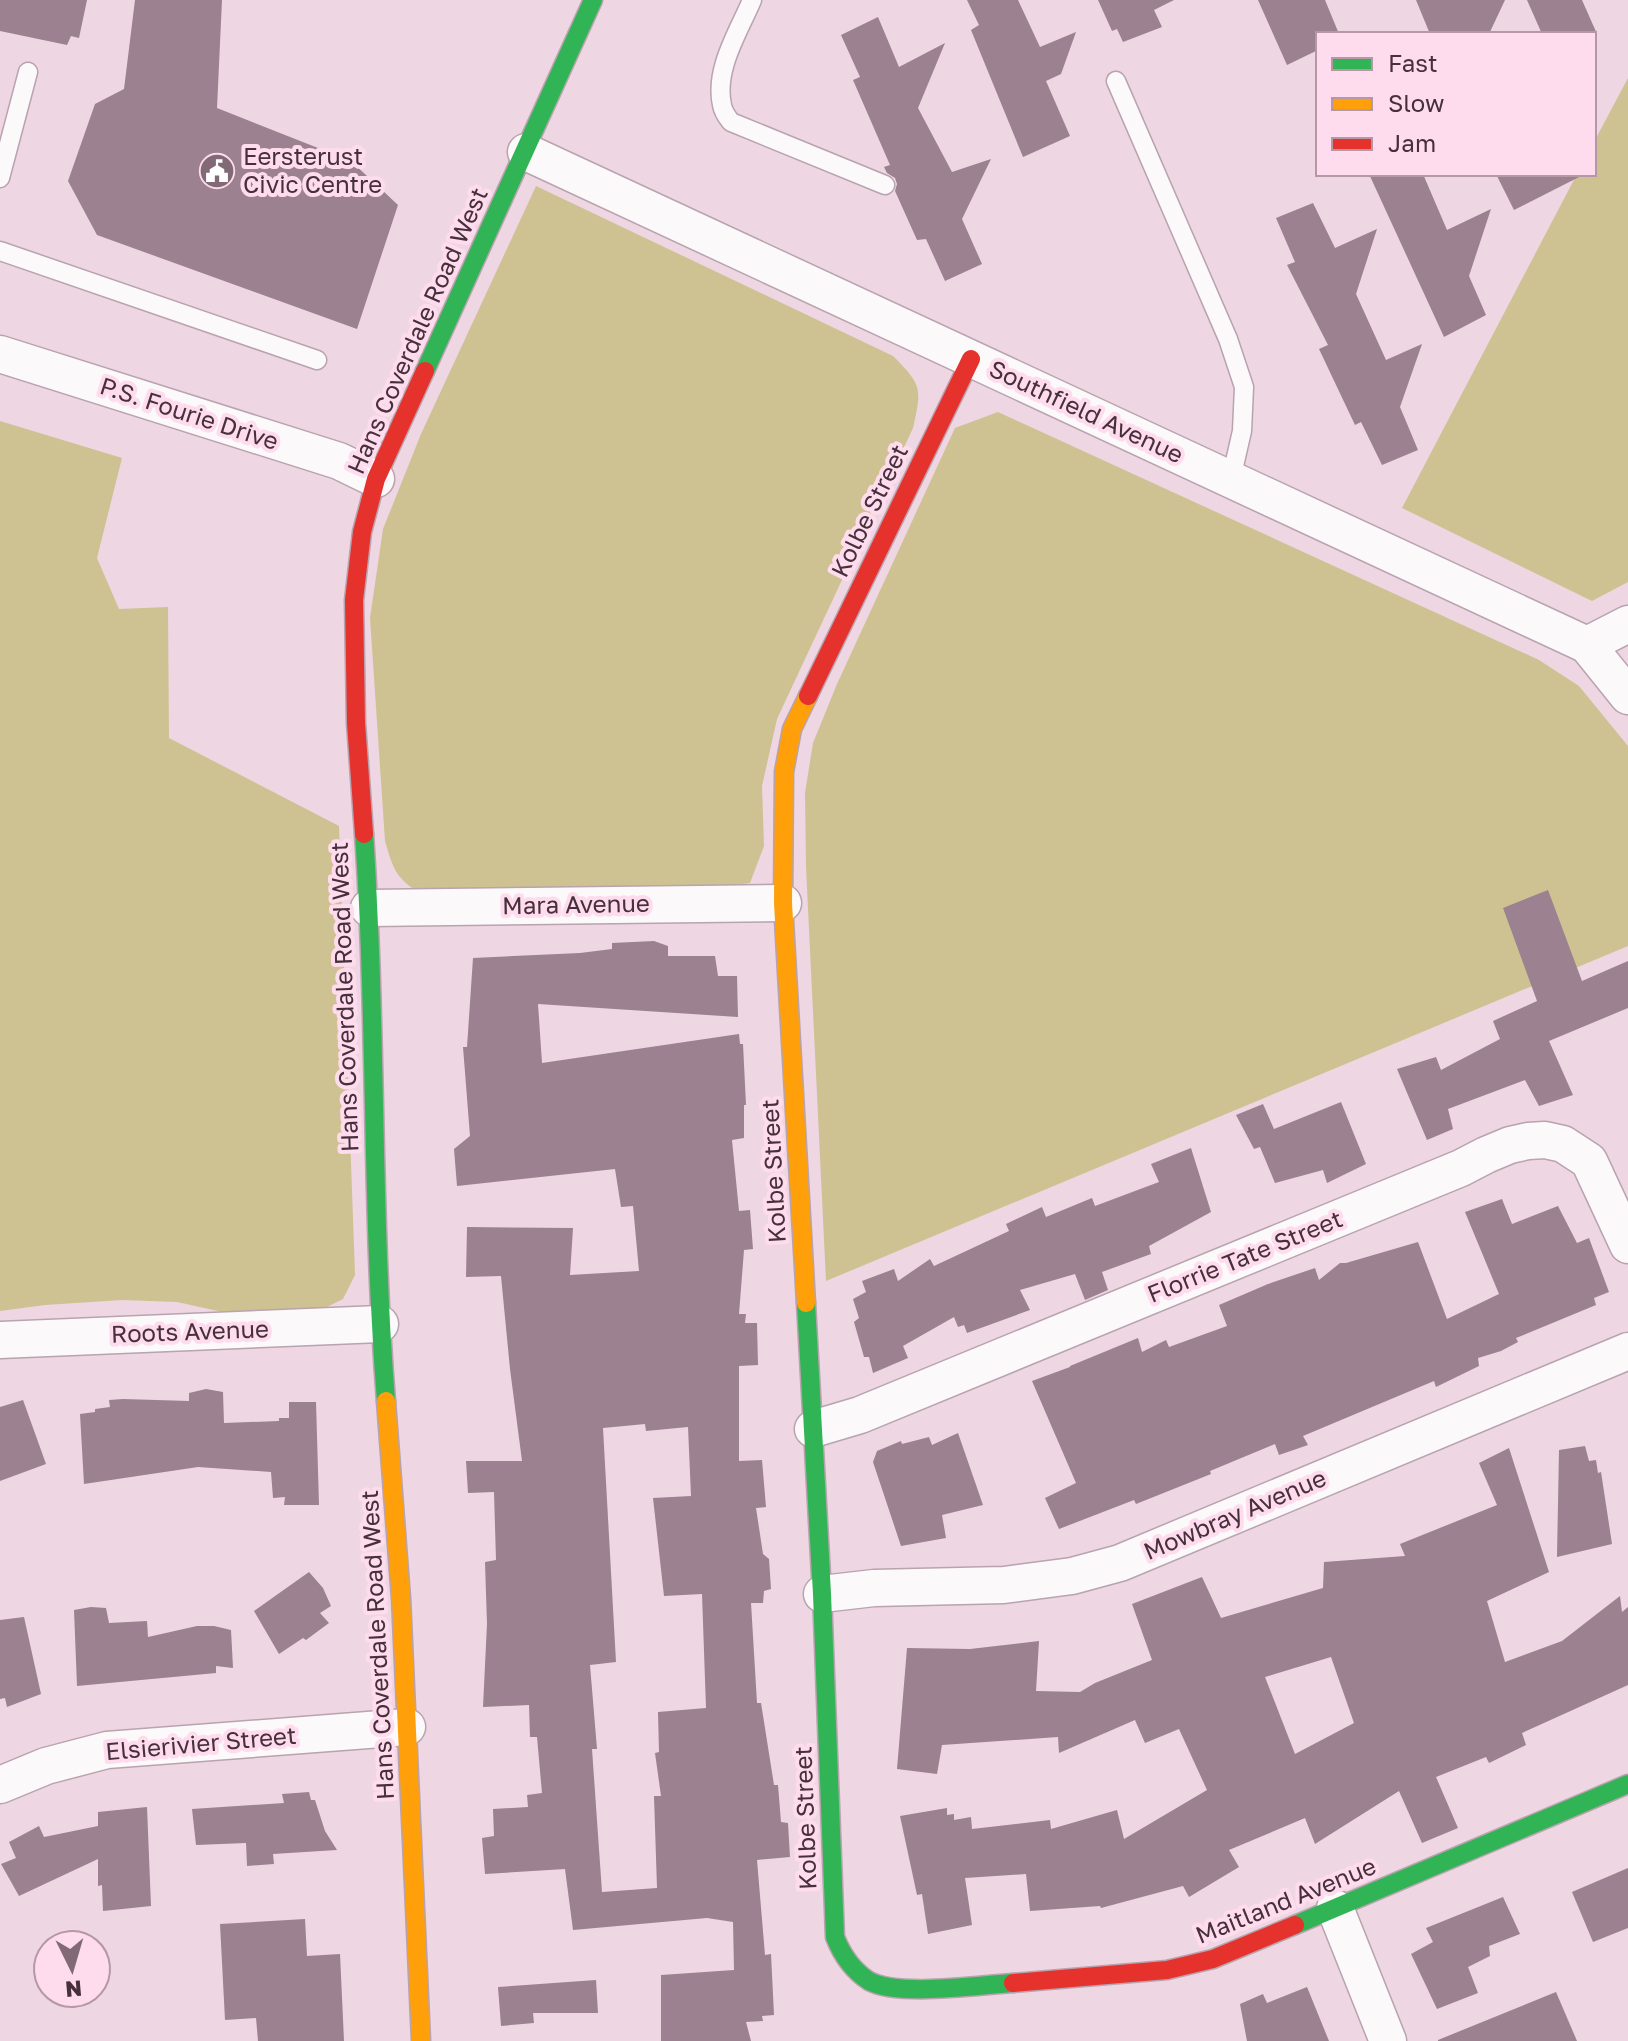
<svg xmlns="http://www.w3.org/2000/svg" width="1628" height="2041" viewBox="0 0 1628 2041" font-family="'Golos Text',sans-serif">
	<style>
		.green { fill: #cec292 }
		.building { fill: #9c8190; fill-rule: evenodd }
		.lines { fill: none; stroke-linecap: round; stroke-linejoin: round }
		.lane-casing { stroke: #b8a3ae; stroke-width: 21 }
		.street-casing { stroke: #b8a3ae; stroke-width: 39 }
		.fast-casing { stroke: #b8a3ae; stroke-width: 21 }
		.slow-casing { stroke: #b8a3ae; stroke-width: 21 }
		.jam-casing { stroke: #b8a3ae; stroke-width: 21 }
		.lane { stroke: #fcf9fb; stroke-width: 18 }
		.street { stroke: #fcf9fb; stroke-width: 36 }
		.fast { stroke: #30b455; stroke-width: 18 }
		.slow { stroke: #ff9f0a; stroke-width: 18 }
		.jam { stroke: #e5322d; stroke-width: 18 }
		.labels { text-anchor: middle; stroke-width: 8; stroke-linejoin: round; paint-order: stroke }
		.poi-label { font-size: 24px; fill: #46303c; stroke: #ffdced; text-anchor: start }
		.street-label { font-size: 24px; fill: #46303c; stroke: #ffdced }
	</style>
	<rect width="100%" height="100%" fill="#eed6e2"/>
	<g class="green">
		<polygon points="1628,78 1628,582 1592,601 1402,508 1577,174 1594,174 1594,142"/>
		<path d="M536,186L893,356C922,385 922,388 913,428L777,719L762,786L764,846L750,883L714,889L424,896C396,878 394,872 385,841L370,618L383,529L421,434Z"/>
		<polygon points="998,412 1539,660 1579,686 1628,746 1628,946 826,1281 806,867 805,793 813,743 837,684 955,428"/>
		<polygon points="0,421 122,458 97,558 119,609 168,607 169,738 339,826 355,1275 343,1299 323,1309 236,1315 177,1302 122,1300 45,1305 0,1311"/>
	</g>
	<g class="building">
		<polygon points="0,0 87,0 79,38 71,36 67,45 0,31"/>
		<polygon points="135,0 222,0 217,108 351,161 398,205 357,329 97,235 68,181 95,104 124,89"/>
		<polygon points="967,0 1018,0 1040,47 1076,32 1061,74 1046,81 1070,136 1023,157 971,30 979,25"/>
		<polygon points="1098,0 1174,0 1154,10 1162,27 1123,42 1117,29 1112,31"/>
		<polygon points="1258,0 1325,0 1339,34 1318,34 1318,50 1287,65"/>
		<polygon points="1416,0 1505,0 1489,34 1430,34"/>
		<polygon points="1527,0 1582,0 1597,34 1542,34"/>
		<polygon points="878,17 899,67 945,43 918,108 952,172 991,159 962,219 982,264 945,281 926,239 917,240 895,191 897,184 895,178 887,173 884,167 890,165 853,80 860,77 841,35"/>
		<polygon points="1369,174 1423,174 1447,230 1491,209 1469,276 1486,315 1444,337"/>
		<polygon points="1496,174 1585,174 1514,210"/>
		<polygon points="1313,203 1335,248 1377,229 1356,294 1386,360 1422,344 1400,407 1418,450 1382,465 1361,422 1355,425 1319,349 1328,345 1287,265 1295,262 1276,218"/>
		<polygon points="1548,890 1582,981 1628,961 1628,1008 1549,1041 1573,1095 1539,1106 1525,1080 1448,1109 1453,1129 1427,1140 1397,1069 1436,1057 1441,1070 1500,1039 1493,1021 1537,1001 1503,908"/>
		<path d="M654,941L668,946V956H715L718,976H737L738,1017L538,1004L542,1063L739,1034L740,1044H743L746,1105H744V1138L732,1140L739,1211L750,1210L753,1249L744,1250L739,1314H746L745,1323H757L758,1365L739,1366V1461L762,1460L766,1507L756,1508L763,1554L769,1559L771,1589L764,1591L763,1603H751L757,1703H761L774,1785H778L781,1822L788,1823L790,1857L757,1860L765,1955L771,1954L774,2015L762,2016L763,2021L746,2022L751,2041H661V1975L734,1970L733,1922L707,1918L573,1930L565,1869L485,1874L482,1838L494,1836L493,1809L528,1807L527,1795L542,1793L537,1737H530L529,1705L483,1707L487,1624L485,1562L496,1560L494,1492L468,1493L466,1461H522L510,1369L501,1276L466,1277L467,1227L573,1228L570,1275L639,1271L633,1206L621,1207L615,1169L457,1186L454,1149L470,1136L463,1047H467L473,958L580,953L612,949V943ZM645,1424L646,1431L688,1427L691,1496L653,1498L664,1596L702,1594L706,1708L658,1712L659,1752L655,1753L661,1796H654L657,1888L602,1892L592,1749H597L590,1665L616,1662L603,1428Z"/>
		<polygon points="1341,1102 1366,1164 1327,1183 1323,1170 1275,1183 1260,1147 1254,1149 1236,1115 1263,1104 1274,1129"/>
		<polygon points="1191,1148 1211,1212 1149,1246 1151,1254 1102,1272 1108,1290 1085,1300 1075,1274 1020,1290 1030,1310 967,1333 964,1325 958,1327 954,1317 903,1346 908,1358 873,1373 869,1357 864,1357 854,1322 859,1318 853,1299 866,1292 862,1281 894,1269 898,1281 930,1259 934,1266 1009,1231 1006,1224 1042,1207 1046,1217 1092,1198 1095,1206 1159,1182 1151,1164"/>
		<polygon points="1502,1199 1512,1224 1558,1206 1577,1243 1589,1238 1609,1292 1594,1298 1596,1305 1516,1338 1518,1342 1501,1351 1478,1358 1479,1366 1436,1387 1434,1381 1303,1436 1308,1445 1279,1455 1275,1444 1210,1471 1211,1474 1136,1504 1134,1500 1059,1529 1045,1498 1076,1483 1032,1381 1070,1367 1070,1366 1138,1338 1142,1352 1166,1340 1169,1347 1227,1326 1219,1305 1268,1284 1315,1268 1319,1280 1340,1263 1346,1263 1418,1242 1447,1319 1499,1294 1465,1212"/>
		<polygon points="206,1389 223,1392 224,1423 279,1421 279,1418 289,1418 289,1402 316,1402 319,1505 284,1505 285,1497 273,1498 271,1472 198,1467 84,1484 80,1414 95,1412 95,1409 110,1407 109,1400 123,1399 189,1401 189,1393"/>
		<polygon points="23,1400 46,1464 0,1481 0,1407"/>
		<polygon points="958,1433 983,1505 942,1515 946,1538 901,1546 873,1462 877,1451 901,1441 902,1444 929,1437 932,1445"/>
		<polygon points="1585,1446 1589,1461 1596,1460 1598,1473 1601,1472 1612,1544 1557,1557 1559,1450"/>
		<path d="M1509,1448L1549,1572L1487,1601L1505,1662L1562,1641L1620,1596L1622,1612L1628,1607V1685L1522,1733L1526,1745L1489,1763L1486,1757L1436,1777L1458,1828L1422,1843L1399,1791L1315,1844L1305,1818L1229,1850L1239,1867L1189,1897L1183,1886L1101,1908L1100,1906L1030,1911L1026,1874L965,1878L972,1925L928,1934L922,1894L917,1895L900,1816L947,1808V1815L954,1814V1820L971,1817L972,1829L1050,1820L1051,1829L1117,1810L1124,1839L1207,1790L1179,1729L1145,1743L1135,1720L1059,1753L1058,1737L942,1745L937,1774L897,1769L907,1648L970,1649L1039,1641L1036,1691L1080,1692L1095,1683L1152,1660L1132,1604L1202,1577L1221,1618L1323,1588L1324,1562L1405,1556L1400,1544L1497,1505L1479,1463ZM1331,1657L1354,1723L1295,1754L1265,1677Z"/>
		<polygon points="309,1572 323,1588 331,1606 320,1613 329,1623 306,1640 303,1638 279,1654 254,1611"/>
		<polygon points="91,1607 106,1608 109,1623 147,1621 148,1637 197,1626 214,1626 231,1630 233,1668 216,1666 216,1673 77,1686 74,1610"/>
		<polygon points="24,1617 41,1694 7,1707 5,1698 0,1699 0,1620"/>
		<polygon points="309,1792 311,1800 315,1800 325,1831 337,1850 273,1854 274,1864 247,1866 246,1843 196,1845 192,1809 284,1803 282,1794"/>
		<polygon points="147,1807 151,1906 103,1911 102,1885 98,1886 98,1859 19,1896 1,1864 16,1858 9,1842 39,1826 44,1837 98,1826 98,1812"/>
		<polygon points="1628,1868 1628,1928 1593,1942 1572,1892"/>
		<polygon points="1503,1897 1520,1934 1489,1946 1490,1956 1468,1967 1478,1993 1437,2009 1411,1954 1433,1942 1426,1928"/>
		<polygon points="305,1919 307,1956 340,1954 344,2041 258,2041 256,2018 225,2020 220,1924"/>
		<polygon points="596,1980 598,2013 533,2013 534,2023 501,2026 498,1987"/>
		<polygon points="1307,1987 1329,2041 1247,2041 1240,2004 1263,1994 1267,2003"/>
		<polygon points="1556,1992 1577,2041 1438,2041 1438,2040"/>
	</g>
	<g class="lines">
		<defs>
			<g id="lane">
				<path d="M752,0C739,31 714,69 722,105C723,111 727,117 731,122L885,185"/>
				<polyline points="1116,81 1228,339 1244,387 1242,431 1231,479"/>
				<polyline points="0,178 28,72"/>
				<polyline points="0,251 317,360"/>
			</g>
			<g id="street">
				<polyline points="526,152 1587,645 1628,696"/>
				<polyline points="0,354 339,461 376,479"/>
				<polyline points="1587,645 1628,624"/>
				<polyline points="369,908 783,903"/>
				<polyline points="0,1340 380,1324"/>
				<polyline points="813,1429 860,1415 1461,1168 1486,1155 1510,1145 1528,1141 1545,1140 1563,1144 1589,1161 1628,1245"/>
				<polyline points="822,1594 874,1588 1004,1585 1072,1576 1120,1563 1628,1351"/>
				<polyline points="0,1785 46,1766 107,1750 407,1727"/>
				<polyline points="1335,1908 1388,2041"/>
			</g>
			<g id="fast">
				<polyline points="425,371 593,0"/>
				<path d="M364,834C377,1023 371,1212 386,1401"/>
				<path d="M806,1303L822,1594L835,1937C842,1955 852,1970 869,1981C898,1997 979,1985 1013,1983"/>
				<polyline points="1295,1925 1628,1784"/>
			</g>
			<g id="slow">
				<polyline points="806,1303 783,903 784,772 792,729 808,696"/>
				<polyline points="386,1401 401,1598 421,2041"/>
			</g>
			<g id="jam">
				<polyline points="808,696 971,359"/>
				<polyline points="364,834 356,723 354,600 362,532 376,479 425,371"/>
				<polyline points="1013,1983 1167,1970 1213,1959 1295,1925"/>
			</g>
		</defs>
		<use href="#lane" class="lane-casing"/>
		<use href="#street" class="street-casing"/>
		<use href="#fast" class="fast-casing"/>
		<use href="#slow" class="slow-casing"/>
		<use href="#jam" class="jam-casing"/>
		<use href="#lane" class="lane"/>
		<use href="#street" class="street"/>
		<use href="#fast" class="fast"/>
		<use href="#slow" class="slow"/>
		<use href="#jam" class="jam"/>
	</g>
	<defs>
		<symbol id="civic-disc" viewBox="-11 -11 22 22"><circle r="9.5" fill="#816a76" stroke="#ffdced"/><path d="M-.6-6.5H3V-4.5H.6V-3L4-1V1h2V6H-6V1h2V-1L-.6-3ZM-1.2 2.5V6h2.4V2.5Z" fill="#fff"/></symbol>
	</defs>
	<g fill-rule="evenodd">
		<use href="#civic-disc" x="197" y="151" width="40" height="40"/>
	</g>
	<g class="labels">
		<g class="poi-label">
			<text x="243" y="165">Eersterust<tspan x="243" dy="28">Civic Centre</tspan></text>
		</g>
		<g class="street-label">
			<text transform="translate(418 331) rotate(-66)" y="8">Hans Coverdale Road West</text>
			<text transform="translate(1086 412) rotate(25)" y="8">Southfield Avenue</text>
			<text transform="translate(189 414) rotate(18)" y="8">P.S. Fourie Drive</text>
			<text transform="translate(870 511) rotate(-64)" y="8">Kolbe Street</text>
			<text transform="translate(576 905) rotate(-1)" y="8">Mara Avenue</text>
			<text transform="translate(345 997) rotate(-92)" y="8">Hans Coverdale Road West</text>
			<text transform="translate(774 1171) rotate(-93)" y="8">Kolbe Street</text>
			<text transform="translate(1245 1257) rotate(-22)" y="8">Florrie Tate Street</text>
			<text transform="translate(190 1332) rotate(-2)" y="8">Roots Avenue</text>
			<text transform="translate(1235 1515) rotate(-23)" y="8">Mowbray Avenue</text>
			<text transform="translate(378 1645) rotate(-93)" y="8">Hans Coverdale Road West</text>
			<text transform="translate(201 1744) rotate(-5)" y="8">Elsierivier Street</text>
			<text transform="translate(806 1818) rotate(-92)" y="8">Kolbe Street</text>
			<text transform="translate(1286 1901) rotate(-22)" y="8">Maitland Avenue</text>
		</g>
	</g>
	<rect x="1316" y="32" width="280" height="144" fill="#ffdced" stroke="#b597a6" stroke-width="2"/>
	<rect x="1332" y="58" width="40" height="12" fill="#30b455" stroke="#b597a6" stroke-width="2"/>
	<text x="1388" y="72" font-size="24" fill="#46303c">Fast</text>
	<rect x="1332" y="98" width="40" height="12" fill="#ff9f0a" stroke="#b597a6" stroke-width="2"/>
	<text x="1388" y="112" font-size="24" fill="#46303c">Slow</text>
	<rect x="1332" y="138" width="40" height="12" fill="#e5322d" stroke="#b597a6" stroke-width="2"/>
	<text x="1388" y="152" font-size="24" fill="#46303c">Jam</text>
	<g transform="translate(72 1969) rotate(175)"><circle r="38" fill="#ffdced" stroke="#b597a6" stroke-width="2"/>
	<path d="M0-6L14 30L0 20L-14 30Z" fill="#816a76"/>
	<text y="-12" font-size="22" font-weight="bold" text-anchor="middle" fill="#46303c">N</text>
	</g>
</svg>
